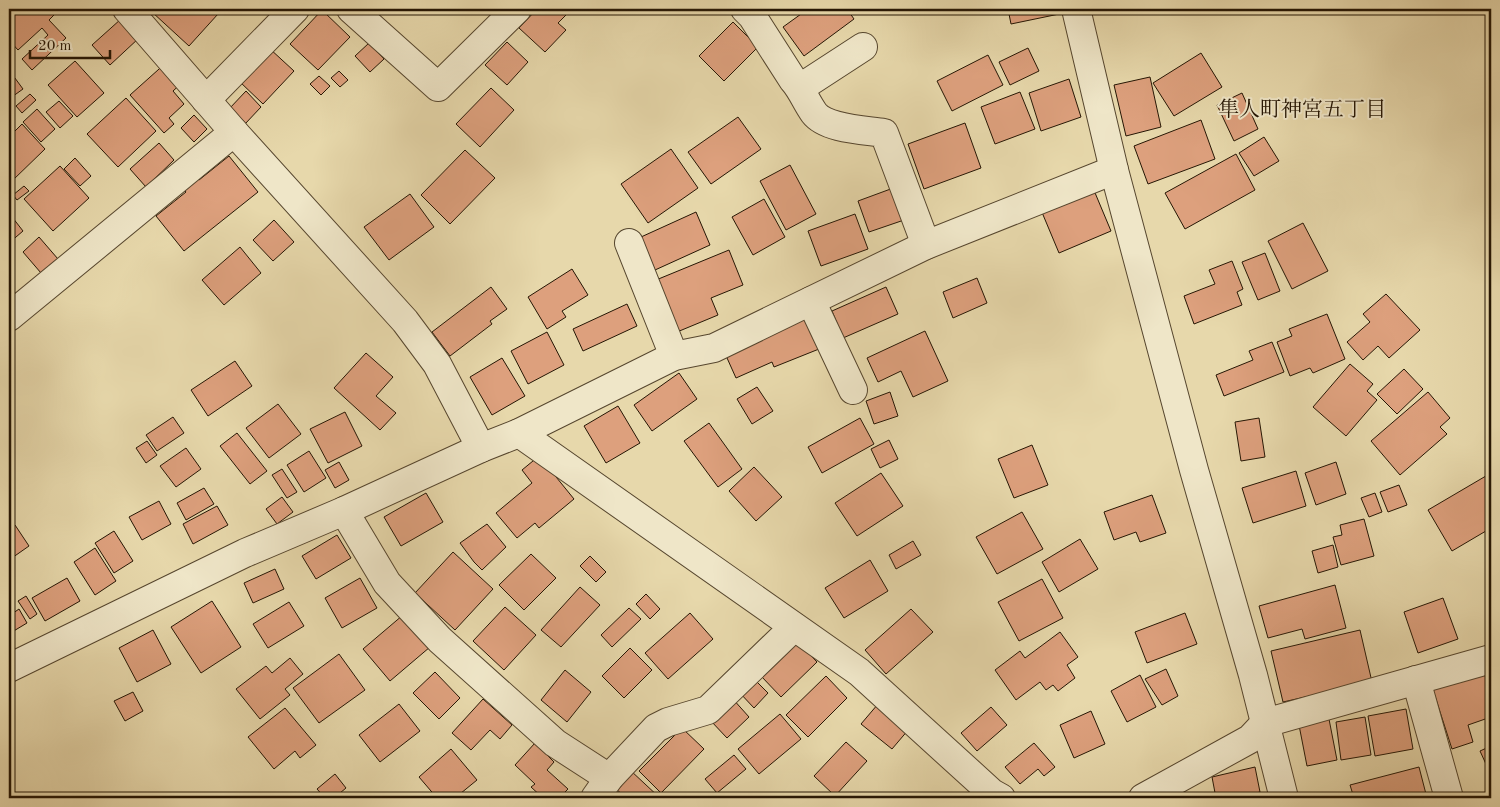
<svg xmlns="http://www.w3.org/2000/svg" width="1500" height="807" viewBox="0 0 1500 807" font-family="'Old Standard TT','Noto Serif JP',serif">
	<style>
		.building { fill: #dda07d; stroke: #251604 }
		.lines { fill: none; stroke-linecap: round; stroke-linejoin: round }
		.minor-casing { stroke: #56462e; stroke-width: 30 }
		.minor { stroke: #efe6c8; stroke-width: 28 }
		.labels { text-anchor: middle; stroke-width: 4; stroke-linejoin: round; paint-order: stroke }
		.neighbourhood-label { font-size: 21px; fill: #251604; stroke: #efe6c8 }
	</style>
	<rect width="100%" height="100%" fill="#e7d8ab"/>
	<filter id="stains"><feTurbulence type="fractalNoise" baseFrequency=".004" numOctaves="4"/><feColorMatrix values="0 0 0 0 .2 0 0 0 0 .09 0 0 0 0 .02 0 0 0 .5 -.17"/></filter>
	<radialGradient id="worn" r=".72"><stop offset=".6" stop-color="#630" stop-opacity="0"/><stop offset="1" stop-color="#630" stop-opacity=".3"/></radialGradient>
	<g class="building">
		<polygon points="9,9 60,9 49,20 66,38 32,70 22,59 48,35 42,28 18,50 9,40"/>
		<polygon points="155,9 212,9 218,14 189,46 152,12"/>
		<polygon points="537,9 560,9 566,15 558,23 566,30 545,52 519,28"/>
		<polygon points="808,9 847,9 854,19 804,56 783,27"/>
		<polygon points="1008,9 1064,9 1064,13 1011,24"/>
		<polygon points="322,10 350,37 318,70 290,44"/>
		<polygon points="121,19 139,38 110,65 92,45"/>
		<polygon points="733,22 758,47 724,81 699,56"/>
		<polygon points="507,42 528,62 507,85 485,65"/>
		<polygon points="369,43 384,59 370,72 355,56"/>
		<polygon points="269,48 294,71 263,104 239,81"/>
		<polygon points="1028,48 1039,71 1010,85 999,62"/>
		<polygon points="1201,53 1222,87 1174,116 1153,83"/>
		<polygon points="988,55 1003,85 952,111 937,81"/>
		<polygon points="75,61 104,93 77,117 48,85"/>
		<polygon points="168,61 185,80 173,91 184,104 169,118 174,124 164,133 130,95"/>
		<polygon points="9,70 23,89 9,99"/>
		<polygon points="339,71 348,80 340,87 331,78"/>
		<polygon points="319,76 330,86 321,95 310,84"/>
		<polygon points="1150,77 1161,127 1126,136 1114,85"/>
		<polygon points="1069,79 1081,117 1041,131 1029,93"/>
		<polygon points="491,88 514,110 480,147 456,124"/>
		<polygon points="246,91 261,107 245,124 229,109"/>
		<polygon points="1020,92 1035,129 995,144 981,107"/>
		<polygon points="1242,93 1258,129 1234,141 1217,105"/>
		<polygon points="30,94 36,100 22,113 16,106"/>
		<polygon points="126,98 156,131 118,167 87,134"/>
		<polygon points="59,101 73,116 60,128 46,112"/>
		<polygon points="37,109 55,129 41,142 23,122"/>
		<polygon points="194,115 207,129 194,142 181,128"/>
		<polygon points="738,117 761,149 711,184 688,152"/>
		<polygon points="1201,120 1215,159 1148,184 1134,146"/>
		<polygon points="965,123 981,168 924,189 908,144"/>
		<polygon points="22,124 45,149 13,180 9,175 9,137"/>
		<polygon points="1264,137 1279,161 1254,176 1239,153"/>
		<polygon points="159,143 174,160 146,187 130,169"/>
		<polygon points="671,149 698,188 648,223 621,184"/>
		<polygon points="465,150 495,178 450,224 421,195"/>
		<polygon points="1236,154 1255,190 1185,229 1165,193"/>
		<polygon points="229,156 258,192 184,251 156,216 186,192 179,184 193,172 199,180"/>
		<polygon points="75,158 91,176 80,186 64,169"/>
		<polygon points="790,165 816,214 786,230 760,181"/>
		<polygon points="60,166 89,198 53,231 24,199"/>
		<polygon points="24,186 29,191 17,200 13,195"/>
		<polygon points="896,187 907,219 869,232 858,201"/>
		<polygon points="1093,188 1111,231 1059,253 1041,210"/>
		<polygon points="410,194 434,227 389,260 364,227"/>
		<polygon points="764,199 785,237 753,255 732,217"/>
		<polygon points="696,212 710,245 655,270 641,237"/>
		<polygon points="9,213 23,231 9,243"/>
		<polygon points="855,214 868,249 821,266 808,231"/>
		<polygon points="274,220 294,242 273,261 253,240"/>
		<polygon points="1303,223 1328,271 1292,289 1268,241"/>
		<polygon points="39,237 58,259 41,273 23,252"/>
		<polygon points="240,247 261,273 224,305 202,280"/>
		<polygon points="729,250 743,285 711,298 718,315 677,332 656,280"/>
		<polygon points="1265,253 1280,291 1258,300 1242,262"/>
		<polygon points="1232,261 1243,289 1237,292 1242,305 1194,324 1184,296 1215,284 1209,270"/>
		<polygon points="572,269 588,295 562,311 566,317 547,329 528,297"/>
		<polygon points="977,278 987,303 953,318 943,292"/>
		<polygon points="491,287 507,309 490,321 492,324 450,356 432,332"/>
		<polygon points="886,287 898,314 843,338 832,311"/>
		<polygon points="1386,294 1420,330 1389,358 1378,346 1363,360 1347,342 1370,322 1363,314"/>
		<polygon points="627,304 637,326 583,351 573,329"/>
		<polygon points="810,312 824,347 774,367 772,362 736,378 723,349"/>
		<polygon points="1327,314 1345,359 1313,373 1310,368 1290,376 1277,342 1292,336 1289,329"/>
		<polygon points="925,331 948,381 913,397 901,371 878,382 867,358"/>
		<polygon points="547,332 564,365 528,384 511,351"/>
		<polygon points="1272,342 1284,372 1224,396 1216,375 1253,360 1249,351"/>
		<polygon points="366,353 393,377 376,396 396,413 380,430 334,388"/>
		<polygon points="502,358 525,396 492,415 470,377"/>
		<polygon points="235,361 252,386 208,416 191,390"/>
		<polygon points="1350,364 1373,384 1367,391 1377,400 1346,436 1313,407"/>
		<polygon points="1404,369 1423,389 1397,414 1377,394"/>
		<polygon points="679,373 697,399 652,431 634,405"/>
		<polygon points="757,387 773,411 752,424 737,399"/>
		<polygon points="890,392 898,416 874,424 866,401"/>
		<polygon points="1428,392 1450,418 1440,427 1447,434 1400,475 1371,441"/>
		<polygon points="278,404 301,434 269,458 246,428"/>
		<polygon points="618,406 640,443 606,463 584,426"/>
		<polygon points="345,412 362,446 328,463 310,429"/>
		<polygon points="173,417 184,433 157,451 146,435"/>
		<polygon points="860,418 874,444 822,473 808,447"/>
		<polygon points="1259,418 1265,457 1241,461 1235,422"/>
		<polygon points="709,423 742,469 718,487 684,441"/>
		<polygon points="237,433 267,471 250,484 220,446"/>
		<polygon points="889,440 898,459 880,468 871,449"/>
		<polygon points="147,441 157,455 146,463 136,448"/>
		<polygon points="1032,445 1048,485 1014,498 998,459"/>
		<polygon points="186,448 201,469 176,487 160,466"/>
		<polygon points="309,451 326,478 304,492 287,465"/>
		<polygon points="539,456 574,499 539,528 535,523 517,538 496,513 532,483 522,470"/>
		<polygon points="339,462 349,480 335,488 325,470"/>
		<polygon points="1336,462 1346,494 1316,505 1305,473"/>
		<polygon points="754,467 782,497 756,521 729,491"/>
		<polygon points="282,469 297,492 287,498 272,475"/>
		<polygon points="1296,471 1306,506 1253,523 1242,488"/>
		<polygon points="881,473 903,506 857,536 835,503"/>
		<polygon points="1491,473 1491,528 1452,551 1428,510"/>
		<polygon points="1399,485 1407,505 1388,512 1380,492"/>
		<polygon points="204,488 214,504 186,520 177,503"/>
		<polygon points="426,493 443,522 401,546 384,517"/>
		<polygon points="1375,493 1382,512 1369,517 1361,498"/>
		<polygon points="1152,495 1166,533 1140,542 1136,532 1114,540 1104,512"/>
		<polygon points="282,497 293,512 277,524 266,509"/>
		<polygon points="159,501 171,524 142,540 129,517"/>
		<polygon points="217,506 228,525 193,544 183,524"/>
		<polygon points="1022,512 1043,549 997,574 976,537"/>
		<polygon points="1364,519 1374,556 1341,565 1333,537 1342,535 1340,525"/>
		<polygon points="487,524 506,547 482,570 474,562 460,543"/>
		<polygon points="15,525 29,546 9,560 9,529"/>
		<polygon points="114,531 133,561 114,573 95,543"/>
		<polygon points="337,535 351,558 316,579 302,556"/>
		<polygon points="1080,539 1098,569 1059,592 1042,562"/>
		<polygon points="913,541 921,555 896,569 889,555"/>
		<polygon points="1333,545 1338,567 1318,573 1312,551"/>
		<polygon points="95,548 116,581 95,595 74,562"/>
		<polygon points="453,552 493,589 455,630 415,593"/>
		<polygon points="531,554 556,578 524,610 499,585"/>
		<polygon points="590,556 606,572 596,582 580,566"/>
		<polygon points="870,560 888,591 844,618 825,588"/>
		<polygon points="275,569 284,589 253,603 244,583"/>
		<polygon points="67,578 80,601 45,621 32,598"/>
		<polygon points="360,578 377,608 342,628 325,598"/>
		<polygon points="1042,579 1063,618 1019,641 998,602"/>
		<polygon points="1335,585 1346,628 1305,639 1302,629 1268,638 1259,606"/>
		<polygon points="580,587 600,605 561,647 541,630"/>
		<polygon points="646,594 660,609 650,619 636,604"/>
		<polygon points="26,596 37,614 30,619 18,601"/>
		<polygon points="1443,598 1458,639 1418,653 1404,612"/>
		<polygon points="212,601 241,647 201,673 171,627"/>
		<polygon points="289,602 304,626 268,648 253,624"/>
		<polygon points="505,607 536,635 504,670 473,641"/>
		<polygon points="629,608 641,619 612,647 601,635"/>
		<polygon points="19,609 27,623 12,632 9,626 9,616"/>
		<polygon points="911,609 933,632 886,674 865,650"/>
		<polygon points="690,613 713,639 668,679 645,653"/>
		<polygon points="1185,613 1197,644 1147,663 1135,632"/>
		<polygon points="403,615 430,647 390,681 363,649"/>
		<polygon points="153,630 171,664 137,682 119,648"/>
		<polygon points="1360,630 1372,682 1283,702 1271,651"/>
		<polygon points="1060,632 1078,657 1067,665 1075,678 1058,691 1053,685 1046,690 1040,682 1016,700 995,670 1020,651 1025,658"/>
		<polygon points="797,641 817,662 781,697 761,676"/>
		<polygon points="630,648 652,670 624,698 602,676"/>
		<polygon points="339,654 365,690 319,723 293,688"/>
		<polygon points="290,658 303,674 285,689 290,695 260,719 236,689 266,666 272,673"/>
		<polygon points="1166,669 1178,696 1162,705 1145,679"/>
		<polygon points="565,670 591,692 567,722 541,700"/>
		<polygon points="1491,670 1491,717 1468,725 1473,742 1452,749 1433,690"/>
		<polygon points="435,672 460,698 439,719 413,693"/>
		<polygon points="1140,675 1156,707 1127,722 1111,691"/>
		<polygon points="826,676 847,698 808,737 786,715"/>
		<polygon points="753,678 768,693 754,708 739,692"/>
		<polygon points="133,692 143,711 125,721 114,701"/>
		<polygon points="732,698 749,717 727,738 710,720"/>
		<polygon points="483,699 512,725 500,739 490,730 471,750 452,733"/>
		<polygon points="399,704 420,731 380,762 359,735"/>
		<polygon points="878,704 909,729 892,749 861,724"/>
		<polygon points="991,707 1007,725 977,751 961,733"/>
		<polygon points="285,708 316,745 300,758 295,751 274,769 248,737"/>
		<polygon points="1406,709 1413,749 1375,756 1368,716"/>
		<polygon points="1091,711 1105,744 1074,758 1060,725"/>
		<polygon points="780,714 801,739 759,774 738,749"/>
		<polygon points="1328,714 1337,760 1307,766 1298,720"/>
		<polygon points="1365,717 1371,755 1341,760 1336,722"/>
		<polygon points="682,728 704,749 661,793 639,771"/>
		<polygon points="846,742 867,761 835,796 814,776"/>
		<polygon points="535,743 554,762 547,770 568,789 559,798 543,798 531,787 535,784 515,765"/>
		<polygon points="1034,743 1055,767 1044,776 1038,769 1020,784 1005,767"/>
		<polygon points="1491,746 1491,775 1480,751"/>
		<polygon points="451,749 477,780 455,798 437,798 419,777"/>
		<polygon points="734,755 746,769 717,793 705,779"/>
		<polygon points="1255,767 1260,792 1234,798 1216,798 1212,777"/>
		<polygon points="1419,767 1427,798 1354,798 1350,785"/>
		<polygon points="630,770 660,798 626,798 614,787"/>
		<polygon points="335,774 346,788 334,798 325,798 317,789"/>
	</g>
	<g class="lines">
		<defs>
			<g id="minor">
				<polyline points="127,9 234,132 405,321 437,364 481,448"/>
				<polyline points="351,9 438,87 517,9"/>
				<path d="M745,9L752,16L793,80C802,90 806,102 814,113C826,129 865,130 884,133L926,245"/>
				<polyline points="1076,9 1114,170 1194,470 1253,675 1284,798"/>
				<polyline points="800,88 863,47"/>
				<polyline points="206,100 295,9"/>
				<polyline points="629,243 674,356"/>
				<polyline points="811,301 853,390"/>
				<polyline points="9,317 234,132"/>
				<polyline points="519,433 859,672 992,793 1001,798"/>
				<polyline points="344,511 387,583 440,640 555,743 609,778"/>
				<polyline points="9,668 245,553 344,511 481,448 519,433 674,356 714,348 926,245 1114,170"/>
				<polyline points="1416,680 1449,798"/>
				<polyline points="595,798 609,778 656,728 668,722 708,710 794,627"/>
				<polyline points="1143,798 1250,739 1265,723 1491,659"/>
			</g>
		</defs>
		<use href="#minor" class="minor-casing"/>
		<use href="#minor" class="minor"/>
	</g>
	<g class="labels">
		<g class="neighbourhood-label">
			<text x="1302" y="116">隼人町神宮五丁目</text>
		</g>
	</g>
	<rect width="1500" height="807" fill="none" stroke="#e7d8ab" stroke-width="30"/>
	<rect x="10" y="10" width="1480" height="787" fill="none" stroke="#251604" stroke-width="2.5"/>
	<rect x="15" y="15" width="1470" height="777" fill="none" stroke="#251604"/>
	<path d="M30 50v8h80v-8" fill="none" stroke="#251604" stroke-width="2.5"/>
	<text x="38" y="50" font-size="15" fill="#251604" stroke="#efe6c8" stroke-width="4" paint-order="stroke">20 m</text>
	<rect width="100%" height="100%" filter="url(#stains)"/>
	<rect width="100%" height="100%" fill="url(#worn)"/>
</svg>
